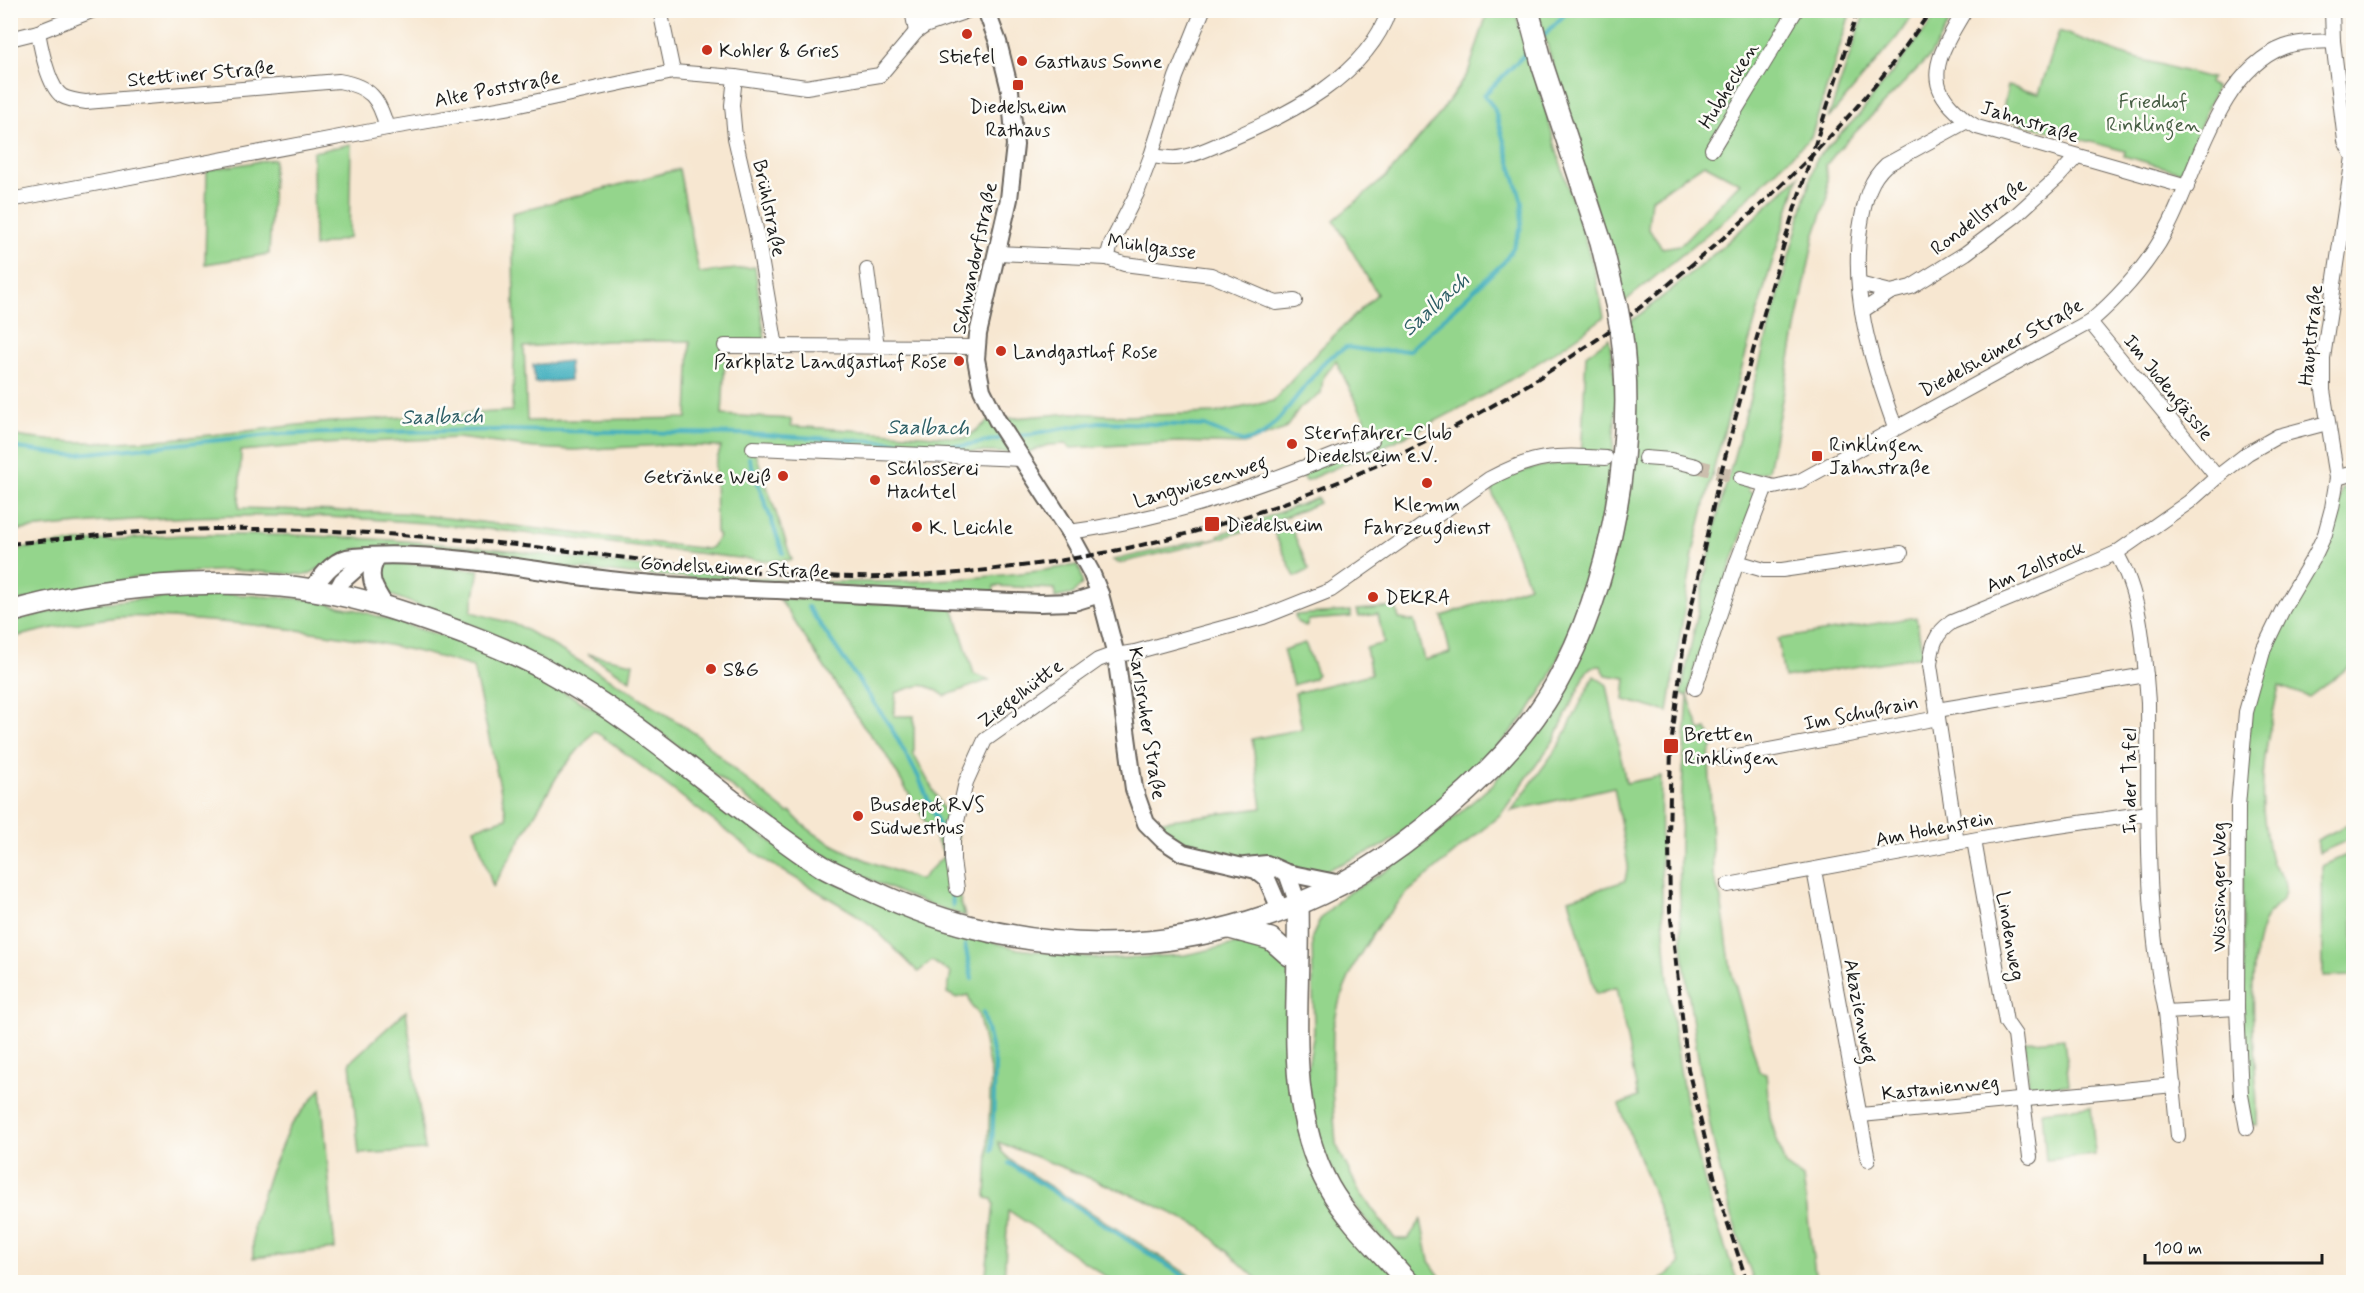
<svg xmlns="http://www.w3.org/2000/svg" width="2364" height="1293" viewBox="0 0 2364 1293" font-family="Mynerve,sans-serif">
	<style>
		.green { fill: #94d58c; stroke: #587854; stroke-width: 1.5; fill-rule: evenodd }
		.water { fill: #41afbe; stroke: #2e666d; stroke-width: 1.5 }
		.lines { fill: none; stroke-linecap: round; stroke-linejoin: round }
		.stream { stroke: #41afbe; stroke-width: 4 }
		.minor-tunnel { stroke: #cbbead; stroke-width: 14; stroke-dasharray: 14 7; stroke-linecap: butt }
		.minor-casing { stroke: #69635b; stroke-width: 16 }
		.tertiary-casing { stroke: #69635b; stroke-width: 20 }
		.primary-casing { stroke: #69635b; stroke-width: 24 }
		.minor { stroke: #fff; stroke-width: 14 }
		.tertiary { stroke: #fff; stroke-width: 16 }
		.primary { stroke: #fff; stroke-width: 21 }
		.rail { stroke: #1c1c1c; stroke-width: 4; stroke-dasharray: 9 4.5; stroke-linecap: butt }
		.primary-bridge-casing { stroke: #69635b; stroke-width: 24; stroke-linecap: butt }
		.primary-bridge { stroke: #fff; stroke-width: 21 }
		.poi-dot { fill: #c8321e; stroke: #fdfcf7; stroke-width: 2 }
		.labels { text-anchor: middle; stroke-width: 5; stroke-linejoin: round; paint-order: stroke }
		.poi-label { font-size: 20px; fill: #1c1c1c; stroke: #fdfcf7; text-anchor: start }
		.street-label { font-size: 20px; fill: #1c1c1c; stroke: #fdfcf7 }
		.park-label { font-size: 20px; fill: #465d43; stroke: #fdfcf7 }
		.water-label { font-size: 21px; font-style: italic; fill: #2d5e65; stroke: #fdfcf7 }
	</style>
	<rect width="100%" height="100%" fill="#fdfcf7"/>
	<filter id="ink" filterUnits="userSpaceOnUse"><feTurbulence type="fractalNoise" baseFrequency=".0167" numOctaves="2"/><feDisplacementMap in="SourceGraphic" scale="12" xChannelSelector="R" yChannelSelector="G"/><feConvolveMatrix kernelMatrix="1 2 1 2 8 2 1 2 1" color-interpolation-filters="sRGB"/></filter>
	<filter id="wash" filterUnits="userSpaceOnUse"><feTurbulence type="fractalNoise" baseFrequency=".008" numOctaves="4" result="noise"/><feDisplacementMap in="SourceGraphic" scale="24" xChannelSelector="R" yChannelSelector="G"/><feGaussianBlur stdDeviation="1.35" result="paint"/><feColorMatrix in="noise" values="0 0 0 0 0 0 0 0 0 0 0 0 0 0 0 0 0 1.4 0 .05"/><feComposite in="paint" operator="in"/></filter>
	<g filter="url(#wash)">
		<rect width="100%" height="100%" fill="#f7e7d1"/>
		<g class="green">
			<path d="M1488,11H1516L1521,35H1525L1558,155L1594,268L1604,317C1513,386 1410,437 1305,481L1298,467L1373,436L1336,361L1323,378L1321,394L1301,407L1285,429L1244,444L1178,442L1070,448L1066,444L1048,445L1026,453L1003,419L1073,413L1124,416L1215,413L1273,401L1321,348L1377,294L1334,220L1387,176L1438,116L1468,73Z"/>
			<path d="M1537,11H1851L1811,137L1728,217L1623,303ZM1704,164L1740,183L1680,245L1662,248L1648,228L1651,199Z"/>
			<polygon points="1865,11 1915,11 1898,36 1828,119"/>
			<path d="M1940,11H1956L1930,56L1840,148L1826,165L1828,197L1814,237L1768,471L1752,475L1748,491L1756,495L1696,663L1688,695L1700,731L1707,729L1713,745L1709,755L1713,875L1721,899L1731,970L1759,1071L1766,1073L1770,1118L1785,1165L1803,1178L1816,1282H1754C1723,1201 1706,1117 1694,1031C1688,990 1681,950 1680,909C1678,838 1683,766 1688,696L1681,694L1718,514L1816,159L1859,115Z"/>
			<polygon points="2059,31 2128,56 2211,78 2209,83 2216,88 2181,172 2124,156 2125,151 2001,118 2008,86 2039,94"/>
			<polygon points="351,144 349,238 314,247 313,152"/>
			<polygon points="274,159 269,254 205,264 207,170"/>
			<path d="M679,169L699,273L755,267L765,340L726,341L722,415L791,419V426L966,438L991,419L1014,453L753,445L792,560L766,561C609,544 453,520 296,516C200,514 105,520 11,531L10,435C101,452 206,435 298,425C369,418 441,415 512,411L515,342L512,213ZM607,341H690L687,418L527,421L524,347ZM458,438L534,448L574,450L664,445L721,447L715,465L716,532L719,536L712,547L707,549L404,513L239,508L241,451L321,444Z"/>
			<path d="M1799,176L1767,279L1716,460L1694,548L1668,712L1624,700L1626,678L1606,675L1601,666L1591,667L1587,671L1554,740L1501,814L1407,893L1378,926L1356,961L1340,999L1333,1028L1332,1089L1336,1144L1359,1191L1395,1239H1408L1421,1220L1429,1261L1444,1282H1418L1342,1191L1321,1146L1306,1079L1314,1032L1312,937L1321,918L1344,895L1384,872L1426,842L1493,784L1562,693L1614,553L1632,474L1635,424L1627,324C1688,279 1744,228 1799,176Z"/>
			<path d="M1609,338L1617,391L1612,466L1597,551L1572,625L1550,677L1527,714L1452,797L1385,845L1320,873L1247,858H1232L1197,852L1174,841L1155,822L1262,808L1252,739L1302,729L1295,693L1371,674L1366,648L1384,643L1378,614L1359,617L1357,610L1396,607L1399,619L1414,621L1424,660L1450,653L1442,616L1529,586L1492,492L1493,485C1527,467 1542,464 1581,462L1586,355Z"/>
			<path d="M2353,483V664L2309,697L2279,686C2269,731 2257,780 2265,827C2267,838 2268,852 2272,863C2276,871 2285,876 2285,887C2285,903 2275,904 2267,916C2261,927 2258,939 2256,951C2247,1009 2258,1067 2257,1125L2248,1124L2243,1088V790L2251,706L2267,650L2333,527L2342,489Z"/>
			<path d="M1318,498L1319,503C1256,531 1191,547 1124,562L1118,563L1113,560L1207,539L1208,541L1219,538L1218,535Z"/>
			<polygon points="1291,527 1309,570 1295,577 1274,533"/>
			<polygon points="182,535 296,535 391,540 489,548 663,569 793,581 795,584 631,574 356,549 307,575 230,570 178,573 133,578 11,603 10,550 77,542"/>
			<path d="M390,562L479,570L471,612L518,625L627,689L696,734L738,773L788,813L791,812C816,845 881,866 920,880L945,855L883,750L863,726L779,598L953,607L974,674L989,680L945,696C925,681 919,684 896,693L894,716H914V755L957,834V889L965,916C912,901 859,876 812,848L623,705L490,632L385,593L377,572L381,566Z"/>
			<path d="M1077,565L1081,572L1082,584L1073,594L1055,598V589L994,586L993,596L799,584L797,581C890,584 984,581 1077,565Z"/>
			<path d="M215,593L307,599L357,610L459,641L524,669L603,714L814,874L966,934L1018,949L1105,959L1185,955L1249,941L1263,943L1284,960L1288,969L1304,1138L1399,1282H1260L1202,1228L1145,1200L998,1142L1002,1152L1015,1164L1200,1282H1114L1008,1210L1004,1282H985L994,1204L992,1199L986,1198L991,1075L978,1013L972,1007L968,995L957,998L947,993L951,973L932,961L918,972L872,926L854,913L763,859L613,744L594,731L559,773L493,887L474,828L507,818L473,667C388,640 298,628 209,621C179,619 148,615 118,617C82,621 46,629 11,638V621L83,604Z"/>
			<polygon points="1351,611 1351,617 1309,620 1306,627 1297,622 1295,615"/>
			<polygon points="1916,617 1923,656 1784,678 1778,639"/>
			<polygon points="1305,643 1317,674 1313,679 1293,685 1283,650"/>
			<polygon points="588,654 633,663 630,680"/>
			<path d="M1594,676L1607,685L1626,783L1661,776C1657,947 1675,1123 1738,1282H1658L1680,1264L1619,1105L1638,1097L1617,987L1596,994L1569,899L1625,881L1628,865L1614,787L1511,811L1560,744Z"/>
			<polygon points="2353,822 2353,838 2319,853 2317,840"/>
			<polygon points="2353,852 2353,976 2323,977 2322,866"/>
			<polygon points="406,1011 425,1150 359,1154 350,1062"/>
			<polygon points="2064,1038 2069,1085 2029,1088 2025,1042"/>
			<polygon points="321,1088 335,1249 253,1258 253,1225 269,1175 289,1128"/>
			<polygon points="2091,1106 2095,1155 2046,1160 2042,1111"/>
		</g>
		<polygon class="water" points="569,361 570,380 535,383 533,365"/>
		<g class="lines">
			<g class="stream">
				<polyline points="1542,37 1569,10"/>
				<polyline points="1014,437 1099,422 1205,426 1243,442 1262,436 1279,419 1326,360 1346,347 1372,351 1410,350 1504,262 1514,246 1521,227 1522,202 1494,108 1484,95 1530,49"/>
				<polyline points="10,447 68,455 281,434 497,430 743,434 962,446 1003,438"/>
				<polyline points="749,458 783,553"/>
				<polyline points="808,607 890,726 918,776 943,835 947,864"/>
				<polyline points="951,889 953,906"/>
				<polyline points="965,945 972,979"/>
				<polyline points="983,1012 995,1064 992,1150"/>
				<polyline points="1009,1163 1193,1282"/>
			</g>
		</g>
	</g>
	<g filter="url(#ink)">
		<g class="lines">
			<polyline class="minor-tunnel" points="1696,466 1741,478"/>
			<defs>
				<g id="minor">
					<polyline points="660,10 673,72"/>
					<polyline points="912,10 916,32"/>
					<path d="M1965,10C1951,35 1925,69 1944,97C1950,107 1959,114 1967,121"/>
					<path d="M38,32C41,48 48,86 62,96C69,100 78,101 86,102L339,81C371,87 379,98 387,128"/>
					<polyline points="10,39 38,32 94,10"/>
					<polyline points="735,77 732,105 735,138 756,229 776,347"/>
					<polyline points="1712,149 1796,10"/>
					<path d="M1151,156C1162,157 1173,160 1183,157C1199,154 1215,146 1230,139C1288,115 1368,75 1389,10"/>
					<polyline points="10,200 387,128 510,107 673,72 735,77 806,87 880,75 916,32 925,26 970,10"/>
					<polyline points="997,253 1107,258 1124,264 1211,275 1276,303 1295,301"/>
					<polyline points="1107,258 1111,244 1137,193 1151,156 1176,77 1203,10"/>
					<polyline points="867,270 877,347"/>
					<polyline points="1859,284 1891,292"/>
					<polyline points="1862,311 1891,292 1911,287 1966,253 2015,216 2058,177 2077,156"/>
					<polyline points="2090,322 2217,477"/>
					<polyline points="725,346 977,347"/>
					<path d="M1895,427C1871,361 1848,289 1862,217C1866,196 1870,180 1886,165L1967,121L1977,127L2187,187"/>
					<polyline points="753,448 1022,459"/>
					<polyline points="1645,458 1671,460 1696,466"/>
					<path d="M1741,478L1774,487L1800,481L2090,322C2121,295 2149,264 2168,227C2197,172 2219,71 2284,47C2299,41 2317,42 2333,41"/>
					<polyline points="2337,478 2354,473"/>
					<path d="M1069,532C1175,518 1274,481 1372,440"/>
					<path d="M2116,553C2142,595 2144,653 2148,702C2149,808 2144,907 2166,1012L2237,1008"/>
					<polyline points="1737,562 1764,570 1782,570 1901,553"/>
					<polyline points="1695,688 1737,562 1766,486"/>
					<polyline points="1937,710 2146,675"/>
					<polyline points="1721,759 1938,718"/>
					<polyline points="1974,840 2006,1022 2015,1035 2030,1157"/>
					<path d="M1957,843L1930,665C1932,646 1935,633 1952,622L2050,582L2116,553L2189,502L2217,477L2248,453L2278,436L2327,423"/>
					<polyline points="1814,870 1868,1160"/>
					<polyline points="1728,885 2010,833 2148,813"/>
					<path d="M957,889L953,860V839L966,782L985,740L1098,660L1109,656L1135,652L1263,617L1331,590L1489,479C1533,455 1557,454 1606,458"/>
					<polyline points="2166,1012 2178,1136"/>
					<polyline points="1861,1115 2174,1085"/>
					<polyline points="2247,1128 2241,1095 2237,1008 2238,806 2246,712 2264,648 2283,609 2316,553 2325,534 2332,508 2337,478 2323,390 2323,358 2353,157 2345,141 2333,41 2332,10"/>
				</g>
				<g id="tertiary">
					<polyline points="986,10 998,42 1010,90 1015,145 1009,199 978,334 976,359 982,390 997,420 1069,532 1091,572 1100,594 1116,655 1134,789 1146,823 1163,840 1183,853 1256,870 1267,879 1281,911"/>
					<path d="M378,556C365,575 374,589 386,607"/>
					<path d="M312,589C322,576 334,558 353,557C441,549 531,572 619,581C671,587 724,588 777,590C864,595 952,600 1039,603L1074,602L1100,594"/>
					<polyline points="335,594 342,581 369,557"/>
					<polyline points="1245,866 1267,864 1287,873 1298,904"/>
					<polyline points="1287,873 1341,884"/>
				</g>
				<g id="primary">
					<polyline points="1528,10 1543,67 1601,242 1617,308"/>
					<path d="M10,612C101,586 220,575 313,590C366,598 415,616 465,634C494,645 524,657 551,673C647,725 726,803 817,863C828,871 842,876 854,882C892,901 931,917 972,927C1091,958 1210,946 1321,894C1384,865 1441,817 1490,769C1515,744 1537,717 1555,686C1612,585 1637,444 1621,329"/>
					<path d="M1298,904C1301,997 1282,1102 1329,1187C1349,1222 1382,1252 1408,1282"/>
					<polyline points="1230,928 1271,939 1289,955"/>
				</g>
			</defs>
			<use href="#minor" class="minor-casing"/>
			<use href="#tertiary" class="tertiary-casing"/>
			<use href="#primary" class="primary-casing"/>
			<use href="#minor" class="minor"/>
			<use href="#tertiary" class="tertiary"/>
			<use href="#primary" class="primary"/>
			<g class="rail">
				<path d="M10,544C67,538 123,532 180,530C282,526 385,533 487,542C610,554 732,575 856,577C905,578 955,574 1004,568C1216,545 1407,468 1583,349C1627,320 1668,285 1708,251C1792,180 1870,102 1931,10"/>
				<polyline points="1747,1282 1720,1200 1688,1069 1670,910 1669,840 1671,746 1684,642 1717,488 1753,351 1791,220 1858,10"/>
			</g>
			<defs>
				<polyline id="primary-bridge" points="1617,308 1621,329"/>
			</defs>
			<use href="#primary-bridge" class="primary-bridge-casing"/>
			<use href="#primary-bridge" class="primary-bridge"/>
		</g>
	</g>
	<g class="poi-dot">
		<circle cx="967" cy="34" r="6"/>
		<circle cx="707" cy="50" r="6"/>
		<circle cx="1022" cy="61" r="6"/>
		<rect x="1012" y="79" width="12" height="12" rx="3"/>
		<circle cx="1001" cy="351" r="6"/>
		<circle cx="959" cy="361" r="6"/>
		<circle cx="1292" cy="444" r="6"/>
		<rect x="1811" y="450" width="12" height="12" rx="3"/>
		<circle cx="783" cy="476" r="6"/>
		<circle cx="875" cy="480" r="6"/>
		<circle cx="1427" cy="483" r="6"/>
		<rect x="1204" y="516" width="16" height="16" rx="3"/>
		<circle cx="917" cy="527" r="6"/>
		<circle cx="1373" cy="597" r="6"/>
		<circle cx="711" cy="669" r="6"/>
		<rect x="1663" y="738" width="16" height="16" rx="3"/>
		<circle cx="858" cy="816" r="6"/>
	</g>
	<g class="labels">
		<g class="poi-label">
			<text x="719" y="57">Kohler &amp; Gries</text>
			<text x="967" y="63" text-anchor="middle">Stiefel</text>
			<text x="1034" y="68">Gasthaus Sonne</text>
			<text x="1018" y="113" text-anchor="middle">Diedelsheim<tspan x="1018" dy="23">Rathaus</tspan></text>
			<text x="1013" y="358">Landgasthof Rose</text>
			<text x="947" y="368" text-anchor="end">Parkplatz Landgasthof Rose</text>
			<text x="1304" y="439">Sternfahrer-Club<tspan x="1304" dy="23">Diedelsheim e.V.</tspan></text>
			<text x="1829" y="451">Rinklingen<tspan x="1829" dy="23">Jahnstraße</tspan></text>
			<text x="887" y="475">Schlosserei<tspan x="887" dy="23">Hachtel</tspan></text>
			<text x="771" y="483" text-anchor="end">Getränke Weiß</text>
			<text x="1427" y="511" text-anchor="middle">Klemm<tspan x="1427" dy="23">Fahrzeugdienst</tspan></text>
			<text x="1226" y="531">Diedelsheim</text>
			<text x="929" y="534">K. Leichle</text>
			<text x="1385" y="604">DEKRA</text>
			<text x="723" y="676">S&amp;G</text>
			<text x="1684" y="741">Bretten<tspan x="1684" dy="23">Rinklingen</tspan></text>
			<text x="870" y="811">Busdepot RVS<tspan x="870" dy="23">Südwestbus</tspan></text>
		</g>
		<g class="street-label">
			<text transform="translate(201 73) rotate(-5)" y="7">Stettiner Straße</text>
			<text transform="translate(1728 85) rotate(-59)" y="7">Hubhecken</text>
			<text transform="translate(497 88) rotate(-11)" y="7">Alte Poststraße</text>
			<text transform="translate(2030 121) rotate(17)" y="7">Jahnstraße</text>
			<text transform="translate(770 208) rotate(78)" y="7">Brühlstraße</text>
			<text transform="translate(1978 216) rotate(-37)" y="7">Rondellstraße</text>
			<text transform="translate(1152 246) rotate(8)" y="7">Mühlgasse</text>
			<text transform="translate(974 258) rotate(-78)" y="7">Schwandorfstraße</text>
			<text transform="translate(2310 335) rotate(-84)" y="7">Hauptstraße</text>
			<text transform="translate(2001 347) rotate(-29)" y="7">Diedelsheimer Straße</text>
			<text transform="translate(2169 387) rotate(51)" y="7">Im Judengässle</text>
			<text transform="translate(1200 481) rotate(-17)" y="7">Langwiesenweg</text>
			<text transform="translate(2035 566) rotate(-23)" y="7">Am Zollstock</text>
			<text transform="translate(735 567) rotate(3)" y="7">Gondelsheimer Straße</text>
			<text transform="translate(1020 693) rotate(-37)" y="7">Ziegelhütte</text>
			<text transform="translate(1861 712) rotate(-11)" y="7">Im Schußrain</text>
			<text transform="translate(1148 723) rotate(81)" y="7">Karlsruher Straße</text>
			<text transform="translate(2129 781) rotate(-90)" y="7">In der Tafel</text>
			<text transform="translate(1934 828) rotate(-11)" y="7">Am Hohenstein</text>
			<text transform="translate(2218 887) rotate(-90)" y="7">Wössinger Weg</text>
			<text transform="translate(2011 936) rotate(80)" y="7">Lindenweg</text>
			<text transform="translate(1861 1011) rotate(79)" y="7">Akazienweg</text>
			<text transform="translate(1940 1087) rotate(-6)" y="7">Kastanienweg</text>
		</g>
		<g class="park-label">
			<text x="2153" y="108">Friedhof<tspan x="2153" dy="23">Rinklingen</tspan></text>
		</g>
		<g class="water-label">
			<text transform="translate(1435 304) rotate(-42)" y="7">Saalbach</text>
			<text transform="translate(442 416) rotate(-1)" y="7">Saalbach</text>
			<text transform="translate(928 427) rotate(1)" y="7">Saalbach</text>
		</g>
	</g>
	<rect width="2364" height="1293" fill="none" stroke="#fdfcf7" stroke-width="36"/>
	<path d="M2145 1254v9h177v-9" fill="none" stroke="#1c1c1c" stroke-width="3"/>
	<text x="2154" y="1254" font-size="18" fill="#1c1c1c" stroke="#fdfcf7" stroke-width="4.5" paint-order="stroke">100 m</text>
</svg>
